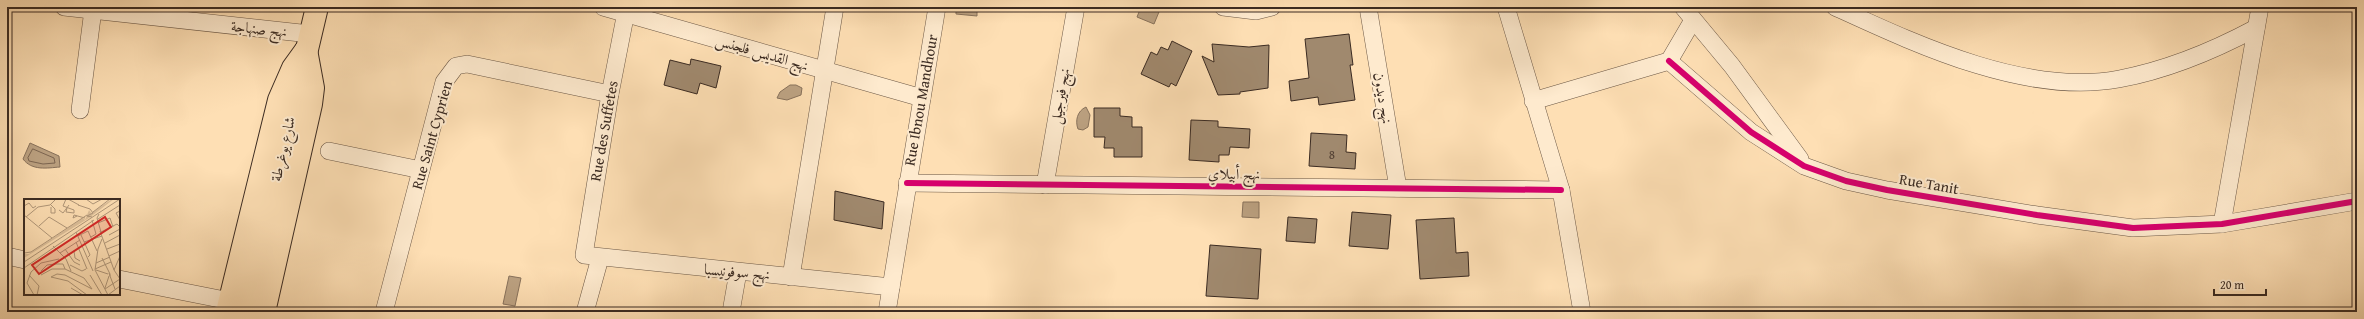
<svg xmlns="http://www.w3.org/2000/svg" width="2364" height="319" viewBox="0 0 2364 319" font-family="'Gentium Book Plus',Amiri,serif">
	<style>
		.water { fill: #bca282; stroke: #88725c }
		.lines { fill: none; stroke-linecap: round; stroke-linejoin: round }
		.shore { stroke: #7c6652; stroke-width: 1 }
		.building { fill: #a0896e; stroke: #3b2b22 }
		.minor-casing { stroke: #6c5846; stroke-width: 18 }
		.major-casing { stroke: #3b2b22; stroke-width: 24 }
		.highway-casing { stroke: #3b2b22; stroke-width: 24 }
		.minor { stroke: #feeace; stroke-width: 17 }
		.major { stroke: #fedfb4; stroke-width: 22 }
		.highway { stroke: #fedfb4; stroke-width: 22 }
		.cycleway-casing { stroke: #feeace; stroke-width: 8 }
		.cycleway { stroke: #d6006c; stroke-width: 6 }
		.labels { text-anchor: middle; stroke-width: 4; stroke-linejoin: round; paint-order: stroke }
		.number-label { font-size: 13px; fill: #544235 }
		.street-label { font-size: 15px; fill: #3b2b22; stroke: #feeace }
		.inset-road { fill: none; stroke: #b0977a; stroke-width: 1 }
		.view { fill: #d62828; fill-opacity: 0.15; stroke: #d62828; stroke-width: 2 }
		.inset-edge { fill: none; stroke: #3b2b22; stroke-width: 2 }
	</style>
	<rect width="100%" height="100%" fill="#fedfb4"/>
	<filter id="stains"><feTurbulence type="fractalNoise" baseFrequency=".005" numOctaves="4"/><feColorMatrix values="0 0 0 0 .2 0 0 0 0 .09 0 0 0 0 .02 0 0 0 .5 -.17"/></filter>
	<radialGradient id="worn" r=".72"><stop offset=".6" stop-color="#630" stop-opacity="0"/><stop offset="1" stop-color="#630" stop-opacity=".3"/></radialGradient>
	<g class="water">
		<polygon points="956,7 977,7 977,16 956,14"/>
		<polygon points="1141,7 1161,7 1154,24 1137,17"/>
		<polygon points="790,85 796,85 802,88 801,95 787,100 777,98 780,92"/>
		<path d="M1086,107L1090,115L1088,127L1083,130L1078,129C1075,121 1077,111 1086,107Z"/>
		<path d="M30,143L59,156L60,167C47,168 32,171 23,159Z"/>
		<polygon points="1243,202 1259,202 1259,218 1242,217"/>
		<polygon points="509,276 521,278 515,306 503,304"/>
	</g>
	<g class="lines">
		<polygon class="shore" points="33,149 54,158 55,163 43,164 29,161 28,158"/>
	</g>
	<g class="building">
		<polygon points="1349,34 1353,65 1350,65 1355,100 1319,105 1318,97 1291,101 1289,81 1309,78 1305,39"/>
		<polygon points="1172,41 1192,51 1176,86 1171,83 1169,87 1141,74 1151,52 1157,55 1161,47 1168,50"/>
		<polygon points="1212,44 1249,47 1269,45 1268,88 1240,92 1240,94 1218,95 1202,56 1214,62"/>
		<polygon points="691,59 721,66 716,88 700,83 697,94 664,85 670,60 690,65"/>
		<polygon points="1094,108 1120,108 1120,116 1132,117 1132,127 1142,127 1142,157 1114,157 1114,148 1104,148 1105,137 1094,137"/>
		<polygon points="1191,120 1218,121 1218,127 1250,129 1249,148 1230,147 1229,155 1219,155 1219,162 1189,160"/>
		<polygon points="1311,133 1347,135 1346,152 1356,153 1355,169 1309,166"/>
		<polygon points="835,191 884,202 882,229 834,220"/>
		<polygon points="1352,212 1391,215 1388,249 1349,246"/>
		<polygon points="1288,217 1317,219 1315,243 1286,241"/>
		<polygon points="1454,218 1456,253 1468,252 1469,276 1420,279 1416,220"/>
		<polygon points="1210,245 1261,249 1258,299 1206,296"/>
	</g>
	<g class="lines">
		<defs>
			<g id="minor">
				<polyline points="64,7 310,34"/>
				<polyline points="603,7 922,98"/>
				<polyline points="627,7 610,94 584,255 891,287"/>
				<polyline points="1223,7 1256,11 1272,7"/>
				<polyline points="1368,7 1398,188"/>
				<polyline points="1506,7 1561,190 1582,312"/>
				<polyline points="1683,7 1732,66 1800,159"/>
				<path d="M1835,7C1918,45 2026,96 2119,79C2167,70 2213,51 2256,28"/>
				<polyline points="1669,61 1751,132 1804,166 1846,181 1887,190 2037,215 2133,228 2222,224 2357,201"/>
				<polyline points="1533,101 1669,61 1693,20"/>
				<polyline points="80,110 93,10"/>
				<polyline points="329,151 421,170"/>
				<polyline points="907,183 1561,190"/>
				<polyline points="1045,185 1076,7"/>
				<polyline points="2222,224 2260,7"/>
				<polyline points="7,256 25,260"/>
				<polyline points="791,277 835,7"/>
				<polyline points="119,279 230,301"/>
				<polyline points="384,312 444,82 456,66 467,64 610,94"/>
				<polyline points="585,312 600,258"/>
				<polyline points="731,312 738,272"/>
				<polyline points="887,312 937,7"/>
			</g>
			<polyline id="major" points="245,312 317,7"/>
			<g id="highway">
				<polyline points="227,312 279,100 293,68 306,50"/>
				<polyline points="264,312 311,104 313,88 306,50"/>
			</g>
		</defs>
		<use href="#minor" class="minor-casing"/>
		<use href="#major" class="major-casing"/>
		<use href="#highway" class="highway-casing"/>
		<use href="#minor" class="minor"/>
		<use href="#major" class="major"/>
		<use href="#highway" class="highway"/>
		<defs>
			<g id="cycleway">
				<polyline points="1669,61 1751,132 1804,166 1846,181 1887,190 2037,215 2133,228 2222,224 2357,201"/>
				<polyline points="907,183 1561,190"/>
			</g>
		</defs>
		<use href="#cycleway" class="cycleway-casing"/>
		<use href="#cycleway" class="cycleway"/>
	</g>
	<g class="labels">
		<g class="number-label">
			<text x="1332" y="159">8</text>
		</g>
		<g class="street-label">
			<text transform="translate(259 29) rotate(6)" y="5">نهج صنهاجة</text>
			<text transform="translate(762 53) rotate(16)" y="5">نهج القديس فلجنس</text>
			<text transform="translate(1060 96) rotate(-80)" y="5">نهج فيرجيل</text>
			<text transform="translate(1383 98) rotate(80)" y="5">نهج ديدون</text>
			<text transform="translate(921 100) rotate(-80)" y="5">Rue Ibnou Mandhour</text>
			<text transform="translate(604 131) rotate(-80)" y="5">Rue des Suffetes</text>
			<text transform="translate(432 135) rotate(-74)" y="5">Rue Saint Cyprien</text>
			<text transform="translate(283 149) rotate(-77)" y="5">شارع يوغرطة</text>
			<text transform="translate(1234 174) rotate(1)" y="5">نهج أبيلاي</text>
			<text transform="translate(1929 184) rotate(10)" y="5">Rue Tanit</text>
			<text transform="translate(737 272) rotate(5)" y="5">نهج سوفونيسبا</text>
		</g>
	</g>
	<g transform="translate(24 199)">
		<rect width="96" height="96" fill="#fedfb4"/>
		<path d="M88,0H90L65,19L0,59V55H5L59,19L61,21L65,11L67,14Z" fill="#ddc09b"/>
		<path class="inset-road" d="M42,0L39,7L50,11V14L42,13L43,9M44,0L55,6M62,0L69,5L78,0M54,6L66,10L69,14L63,17L68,18M0,7L5,4L9,9L12,7M27,8V14H31V10L27,6M35,11L39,14L45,6M96,12L92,14L96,21M69,13L86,0M75,15L73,19L77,33M0,16L28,39M53,17L49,19L50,16L61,19M2,18L14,8L26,6L32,0M74,20L96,6M74,24L86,19L89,28M15,27L25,18L43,29M76,32L90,71L96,80M52,33L69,72M77,33L93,25L96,28M57,36L66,56L64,58M85,36L96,30M54,37L64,32L73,52M67,38L72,35L68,21M78,40L74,50L71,71L84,96M52,43L63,70M60,43L78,37M81,44L96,36M29,47L42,60L47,72M41,50L50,63L56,66M83,50L96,45M50,52L51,59L56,62M0,54L7,53L63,16M36,54L56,41M85,57L96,52M78,59L86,75V77L85,74M0,63L96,0M72,64L86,58M46,66L58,72L62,70M0,69L70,21M71,70L87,63M72,71L84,75M90,71L96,57M17,72L23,66L31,65H39L41,70M5,76L15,87L13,96M17,76L28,70H41L60,79L68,90M66,76L78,96M86,77L91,90M27,78L33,75L41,76L68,90M27,78L44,82L63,96M47,89L59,96M81,89L85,77M81,90L96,80M10,96L3,84L7,73L17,64L35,60M84,96L96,87"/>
		<path class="view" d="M81,18L87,28L15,75L8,66Z"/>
		<rect width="96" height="96" class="inset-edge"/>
	</g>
	<rect width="2364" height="319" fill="none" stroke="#fedfb4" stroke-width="24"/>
	<rect x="8" y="8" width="2348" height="303" fill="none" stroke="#3b2b22" stroke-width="2"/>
	<rect x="12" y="12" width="2340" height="295" fill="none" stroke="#3b2b22"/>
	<path d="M2214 289v6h52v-6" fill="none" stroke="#3b2b22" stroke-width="2"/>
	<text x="2220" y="289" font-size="12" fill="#3b2b22" stroke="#feeace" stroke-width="3" paint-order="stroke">20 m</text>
	<rect width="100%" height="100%" filter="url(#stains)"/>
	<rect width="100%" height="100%" fill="url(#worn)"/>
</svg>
